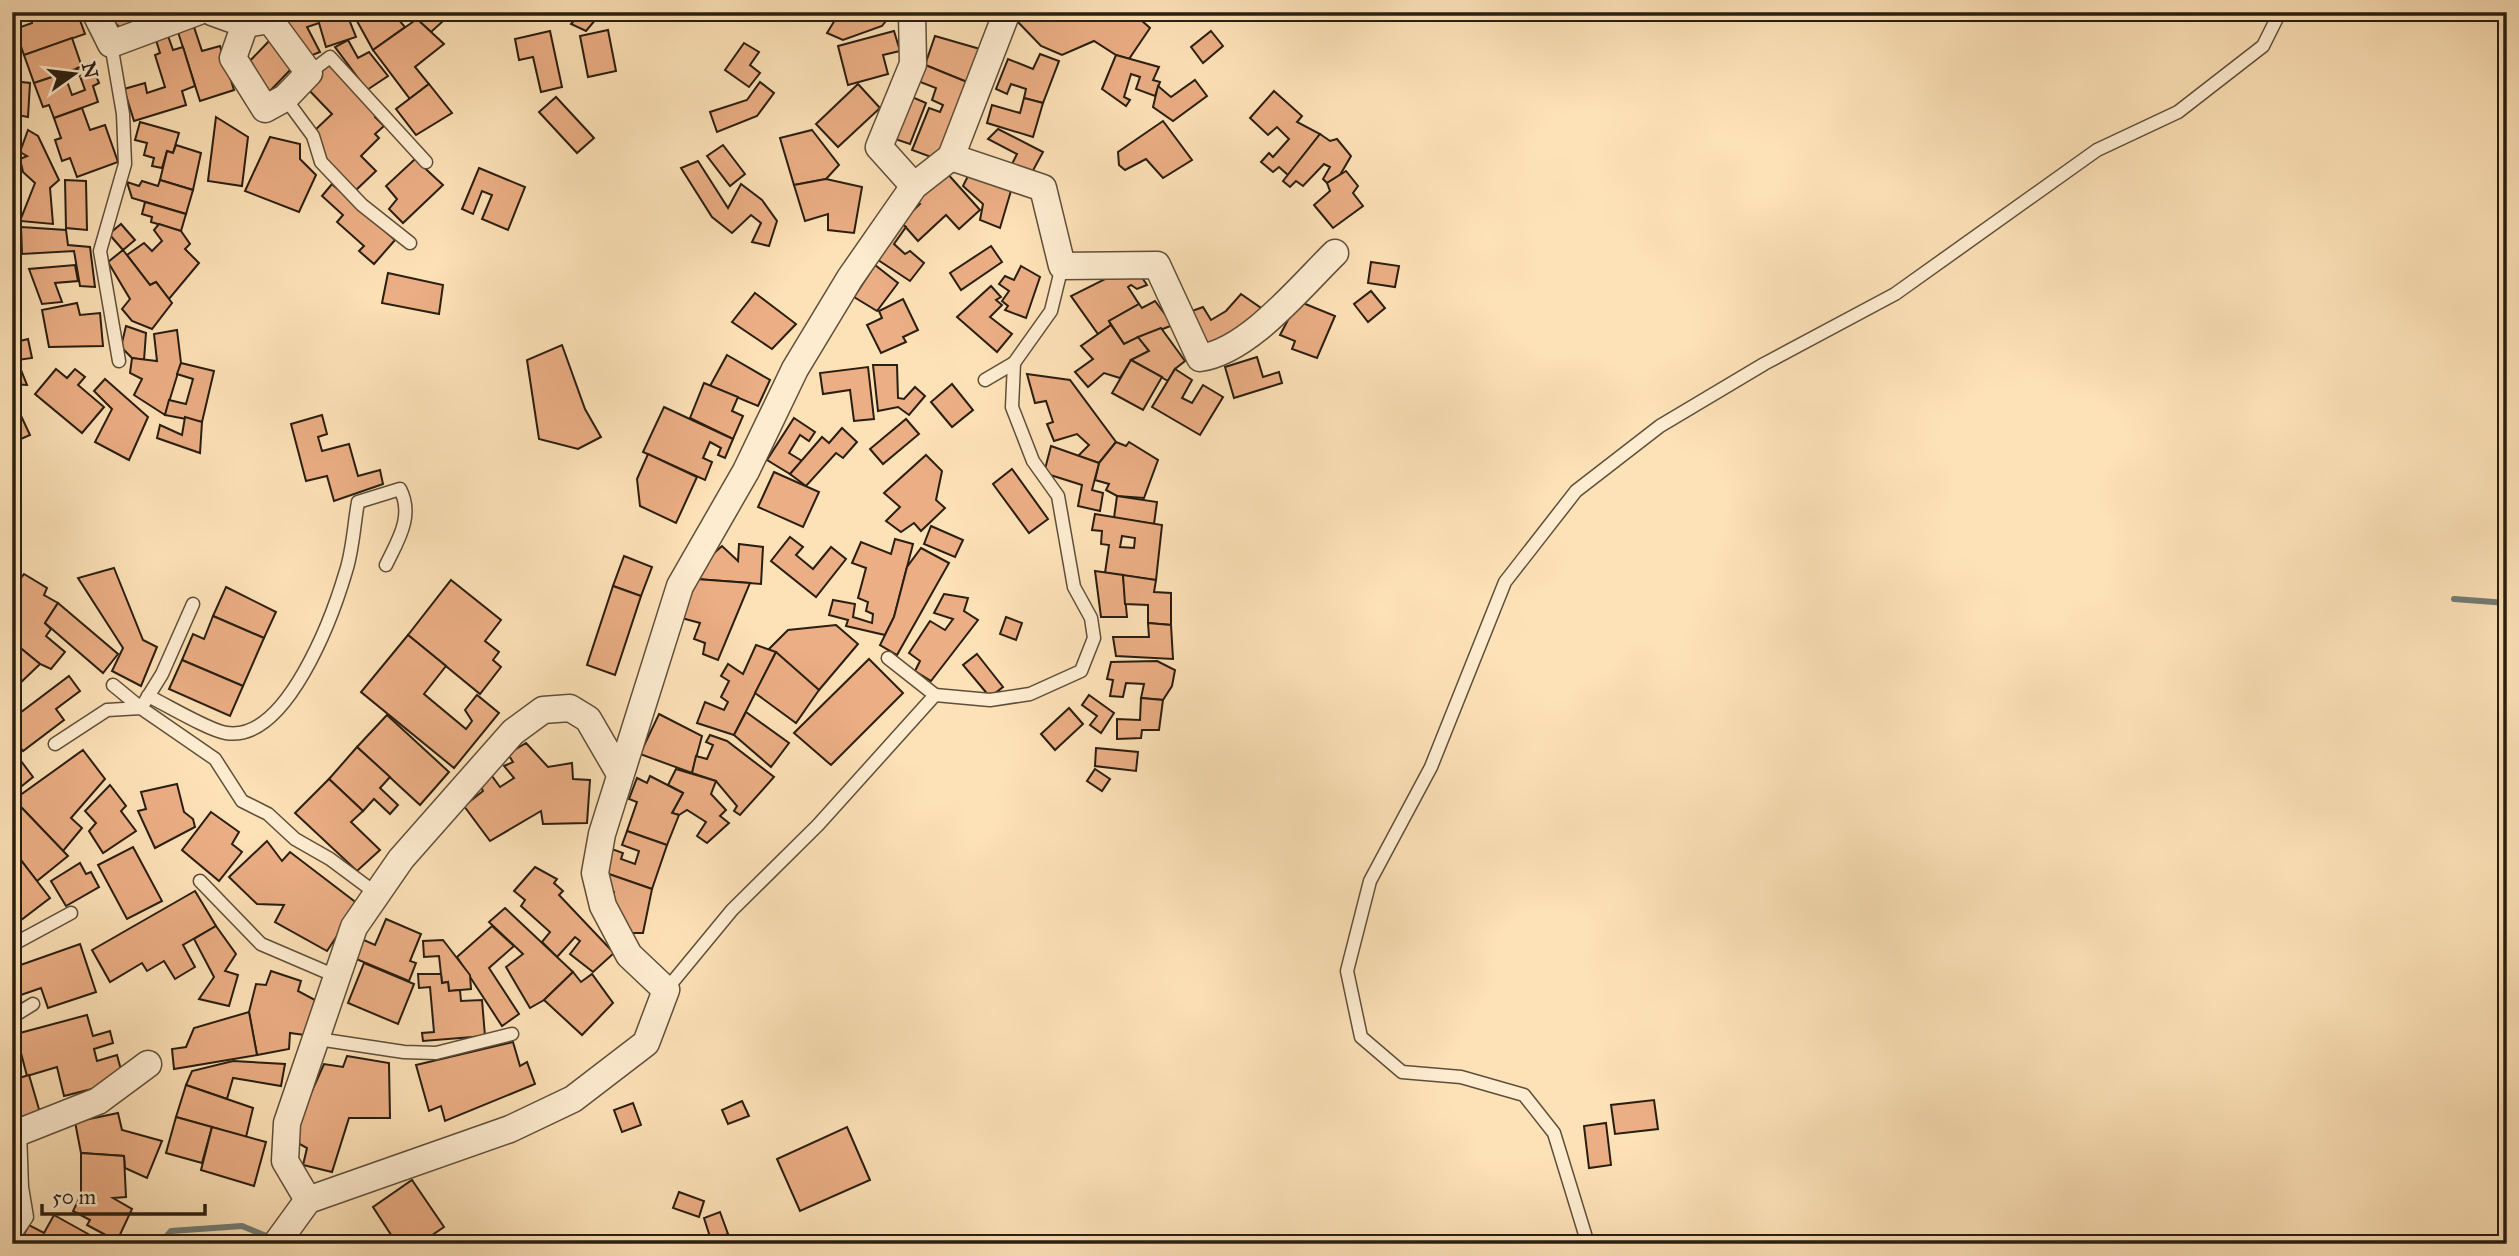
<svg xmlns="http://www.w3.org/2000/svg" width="2519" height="1256" viewBox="0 0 2519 1256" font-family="'IM FELL Great Primer',serif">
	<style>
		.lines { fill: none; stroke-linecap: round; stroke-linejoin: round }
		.stream { stroke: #727c75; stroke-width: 6 }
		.building { fill: #ecae84; stroke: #291e10; stroke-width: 2; fill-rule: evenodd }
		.service-casing { stroke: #5e4f3a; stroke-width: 15 }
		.minor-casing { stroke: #5e4f3a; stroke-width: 29 }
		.service { stroke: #feecd0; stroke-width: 12 }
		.minor { stroke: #feecd0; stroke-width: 26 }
	</style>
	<rect width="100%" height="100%" fill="#fde1b7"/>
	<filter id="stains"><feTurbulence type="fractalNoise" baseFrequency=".00286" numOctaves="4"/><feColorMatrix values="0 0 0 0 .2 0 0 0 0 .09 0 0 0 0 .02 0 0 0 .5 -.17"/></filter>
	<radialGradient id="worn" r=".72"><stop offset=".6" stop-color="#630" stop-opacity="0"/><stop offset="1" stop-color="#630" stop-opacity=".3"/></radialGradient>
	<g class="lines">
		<g class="stream">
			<polyline points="2454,599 2507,603"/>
			<polyline points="160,1244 171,1231 242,1226 271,1238"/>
		</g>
	</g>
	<g class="building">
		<polygon points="31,12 77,12 85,34 24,55 15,29 32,23"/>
		<polygon points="111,12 160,12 123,30 108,17"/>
		<polygon points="302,12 346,12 356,37 326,47 319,23 307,27 320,52 305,58 281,17"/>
		<polygon points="352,12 392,12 405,27 373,50"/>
		<polygon points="409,12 453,12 431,32"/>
		<polygon points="576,12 602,12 586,31 571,24 579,15"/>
		<polygon points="826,12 891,12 892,13 882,26 843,40 827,33 835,20 825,15"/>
		<polygon points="1016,12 1132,12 1150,28 1129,59 1116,55 1094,41 1062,55 1041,46 1016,20"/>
		<polygon points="417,19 444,44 415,67 429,84 410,99 373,50"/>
		<polygon points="194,27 202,51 220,46 234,90 200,101 178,32"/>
		<polygon points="608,30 616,71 588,77 580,36"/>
		<polygon points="550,31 562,87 541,92 533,57 519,60 515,39"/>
		<polygon points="894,31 900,51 883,55 888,74 848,85 838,46"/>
		<polygon points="1211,31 1223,46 1203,63 1191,47"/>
		<polygon points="167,33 173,50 183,47 195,86 182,91 186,105 134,121 124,89 145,83 147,93 165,87 155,55 160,53 155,37"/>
		<polygon points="935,36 980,49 972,84 925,65"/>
		<polygon points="72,38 82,67 34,83 24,55"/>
		<polygon points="270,40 294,66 269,92 245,66"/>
		<polygon points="348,40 358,58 369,52 388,76 367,90 335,47"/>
		<polygon points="744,43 759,52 750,65 760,73 749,87 725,70"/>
		<polygon points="1040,54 1059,61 1043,103 1024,98 1026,89 1011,84 1007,94 996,89 1008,59 1033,69"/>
		<polygon points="1116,55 1159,67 1153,80 1160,82 1155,96 1136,89 1140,77 1131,74 1124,97 1130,100 1126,106 1102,89"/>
		<polygon points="918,62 972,84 942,161 912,150 929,108 940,112 943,105 932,100 936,88 918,81 912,97 926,103 910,144 889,137"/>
		<polygon points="91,63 99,83 93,86 98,102 54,118 49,105 43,107 34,83 64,73 72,95 85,90 77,68"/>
		<polygon points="330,63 379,114 375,117 384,126 375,134 379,138 361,156 376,171 355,191 324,159 314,131 332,114 305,86"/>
		<polygon points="1195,80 1207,96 1173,121 1153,107 1158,86 1171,97"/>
		<polygon points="12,81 30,83 28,117 12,114"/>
		<polygon points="760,82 774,93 757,116 717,132 710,112 747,100"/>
		<polygon points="429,84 452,113 416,135 396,109"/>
		<polygon points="858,84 880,108 838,147 816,124"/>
		<polygon points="1274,91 1302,116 1297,122 1320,134 1288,175 1279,167 1273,172 1261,162 1269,153 1273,157 1289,139 1277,127 1268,135 1250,118"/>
		<polygon points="556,97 594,138 577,153 539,112"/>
		<polygon points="1024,98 1043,103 1033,137 987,123 992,105 1020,113"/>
		<polygon points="82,108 90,130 105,125 118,162 77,177 70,158 62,161 55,140 61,138 54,118"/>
		<polygon points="216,117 248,137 242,186 208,181"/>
		<polygon points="1163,121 1192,160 1163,178 1146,159 1125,170 1119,165 1118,152"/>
		<polygon points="140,122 179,133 173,153 167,151 162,168 152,166 154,158 144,155 147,143 135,140"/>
		<polygon points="998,129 1043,152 1030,176 1011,166 1017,154 988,139"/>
		<polygon points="28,130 38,136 59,180 50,188 53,224 20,221 35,183 23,172 20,159 27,156 20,152"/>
		<polygon points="812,130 839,165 826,179 794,185 780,138"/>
		<polygon points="1320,134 1330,141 1337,139 1351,156 1340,175 1327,183 1323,179 1330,167 1324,164 1303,186 1296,181 1290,187 1283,181"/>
		<polygon points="270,137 300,144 300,159 316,175 299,212 245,191"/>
		<polygon points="176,145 201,153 193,190 160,180 167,151 173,153"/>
		<polygon points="723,145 745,174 730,186 707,156"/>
		<polygon points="415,159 443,185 403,223 389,209 397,199 386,186"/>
		<polygon points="698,161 728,208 741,184 762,200 777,221 769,246 752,242 761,223 751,215 732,233 712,217 681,168"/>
		<polygon points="479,168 525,187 508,230 482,219 492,195 482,191 473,214 462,209"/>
		<polygon points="1346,171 1358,186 1353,193 1363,206 1333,228 1314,205 1330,191 1327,183"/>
		<polygon points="946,172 980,210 959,229 946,215 918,241 901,222 920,204 916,199"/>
		<polygon points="970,172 1013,184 1000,228 980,220 983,204 963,186"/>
		<polygon points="826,179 862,187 854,233 828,230 828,214 805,221 794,185"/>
		<polygon points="65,180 86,181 87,230 66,228"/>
		<polygon points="160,180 193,190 186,214 132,198 127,182 139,186 142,181 158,186"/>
		<polygon points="332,184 395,240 374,264 359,251 364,246 337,222 343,215 322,196"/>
		<polygon points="145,202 186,214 181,231 151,222 152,217 142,214"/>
		<polygon points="897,221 906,227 894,244 905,254 910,251 924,263 910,281 872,256"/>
		<polygon points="121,224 135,240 123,250 109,234"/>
		<polygon points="159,224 181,231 190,244 185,249 199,263 169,299 156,282 150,285 127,255 144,243 152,251 162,241 154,230"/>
		<polygon points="21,227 66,230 68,245 90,247 95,287 80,286 74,251 22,254"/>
		<polygon points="991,246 1002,262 961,290 950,273"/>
		<polygon points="123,250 150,285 156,282 172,303 152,329 132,321 122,309 130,299 108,262"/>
		<polygon points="1371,262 1399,266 1395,287 1368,283"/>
		<polygon points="75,265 78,281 55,283 62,302 42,304 29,269"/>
		<polygon points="875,265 898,283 877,311 854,297"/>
		<polygon points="1021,266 1040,277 1026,318 1005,310 1008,306 1002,301 1009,291 999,284 1005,276 1014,280"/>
		<polygon points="1123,270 1141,276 1147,285 1137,289 1131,285 1128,287 1139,304 1109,321 1111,325 1098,334 1071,296"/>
		<polygon points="388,273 443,285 439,314 382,303"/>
		<polygon points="991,286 1001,297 996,300 1002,305 990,317 1012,334 997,352 957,317"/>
		<polygon points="1371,291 1385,308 1368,322 1354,304"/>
		<polygon points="755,293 796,324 772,349 732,322"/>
		<polygon points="1241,294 1261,308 1234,335 1203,347 1189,312 1203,307 1211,320 1226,311"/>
		<polygon points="903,299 918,330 903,337 906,342 881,353 867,325 882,318 879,311"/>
		<polygon points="1155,301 1173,325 1124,344 1109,321 1139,304 1142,308"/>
		<polygon points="1298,301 1335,316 1317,358 1292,349 1295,341 1280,335"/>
		<polygon points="77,303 80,315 100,313 103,346 49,347 42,310"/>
		<polygon points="1111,325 1124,344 1138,337 1149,351 1131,360 1120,378 1104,373 1088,387 1075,372 1093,359 1081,346"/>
		<polygon points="126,326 146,333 144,360 132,358 121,347"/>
		<polygon points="1161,328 1185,361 1175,369 1168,381 1131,360 1149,351 1138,337"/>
		<polygon points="18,329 20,341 28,339 32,358 17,360 27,385 12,384 12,330"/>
		<polygon points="177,330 181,363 165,415 134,395 142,379 130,373 132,358 157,361 154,334"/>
		<polygon points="562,345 585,409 601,437 578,449 539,439 527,360"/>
		<polygon points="727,355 770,380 758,406 710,386"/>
		<polygon points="1257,357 1263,377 1279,372 1282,383 1234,398 1225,367"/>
		<polygon points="1131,360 1162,377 1143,410 1112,393"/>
		<polygon points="181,363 214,371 202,422 165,415 169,400 186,404 193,379 177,374"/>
		<polygon points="873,365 897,365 898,398 904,399 915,387 925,396 909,415 898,407 878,411"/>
		<polygon points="868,367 874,419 854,421 850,390 823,394 820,373"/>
		<polygon points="56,369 67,378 75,369 85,377 78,385 104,407 82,433 35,394"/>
		<polygon points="1175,369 1192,380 1182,398 1192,403 1203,385 1223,397 1200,435 1152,407"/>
		<polygon points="1027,374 1070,380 1116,442 1099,463 1078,456 1089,445 1077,434 1054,441 1047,424 1053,422 1046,401 1035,403"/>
		<polygon points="105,379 148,417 129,460 95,442 112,409 94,391"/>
		<polygon points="704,383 738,397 732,411 743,416 733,439 690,418"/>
		<polygon points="952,384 973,410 952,427 931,402"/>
		<polygon points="16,405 30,435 12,443 12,406"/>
		<polygon points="664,407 733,439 725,458 718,455 721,448 710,442 703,458 712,462 705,480 643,452"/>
		<polygon points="322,415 327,434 318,437 322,451 349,444 358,476 380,470 383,484 334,501 327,476 306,481 291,424"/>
		<polygon points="185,417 202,422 200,453 157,438 160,425 182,435"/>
		<polygon points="794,418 815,432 809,441 800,435 789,453 802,461 790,474 767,460"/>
		<polygon points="906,419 919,434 883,464 870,449"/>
		<polygon points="842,428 857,442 843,458 836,453 806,486 790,474 822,437 829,443"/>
		<polygon points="1116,442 1126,446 1129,442 1158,460 1144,498 1117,496 1106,490 1109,484 1095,480 1099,463"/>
		<polygon points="1051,446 1099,463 1092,490 1103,493 1100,511 1078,506 1082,485 1044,473"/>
		<polygon points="648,454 697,477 676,523 640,506 637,479"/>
		<polygon points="926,455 942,471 936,500 945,508 921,531 914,523 901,532 886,521 900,507 884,493"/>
		<polygon points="1012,469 1048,519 1029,533 993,484"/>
		<polygon points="774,472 819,492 803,527 758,507"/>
		<polygon points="1117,496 1157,502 1154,524 1114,518"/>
		<path d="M1095,514L1162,525L1156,580L1105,573L1109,545L1101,544L1102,531L1092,530ZM1122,536L1135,538L1134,548L1120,547Z"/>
		<polygon points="931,526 963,540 955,557 924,544"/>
		<polygon points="790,537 803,547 796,555 813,569 831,547 846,559 816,597 771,561"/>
		<polygon points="895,539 913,544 894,617 885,635 846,626 848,620 829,615 833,600 855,604 853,617 872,623 873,614 866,611 868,602 858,598 866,568 852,563 861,542 891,554"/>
		<polygon points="739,544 763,547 761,584 696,579 709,549 713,554 722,546 738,561"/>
		<polygon points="921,548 949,563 897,655 880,645 894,617 907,567"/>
		<polygon points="624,556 652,567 641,596 613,586"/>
		<polygon points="114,568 143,640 157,647 141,686 112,671 123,648 78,578"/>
		<polygon points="1095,571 1123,575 1127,617 1101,617"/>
		<polygon points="24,574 47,588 44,595 58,603 45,623 51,629 46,636 65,652 51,669 40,664 12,641 12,590"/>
		<polygon points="1123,575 1156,580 1154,592 1171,593 1171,625 1148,623 1148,605 1125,604"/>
		<polygon points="696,579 750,583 718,660 703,654 705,643 694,639 700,623 678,617"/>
		<polygon points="451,580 501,620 485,641 499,652 493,660 501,667 480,694 408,635"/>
		<polygon points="613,586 641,596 615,675 587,665"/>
		<polygon points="226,587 276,612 264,638 213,616"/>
		<polygon points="944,594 968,598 964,611 978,620 931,681 915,671 920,661 909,653 930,621 945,630 953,619 934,613"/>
		<polygon points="58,603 118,654 103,673 45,623"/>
		<polygon points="213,616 264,638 243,686 182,660 193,634 204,639"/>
		<polygon points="1006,617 1022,623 1016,640 1000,634"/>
		<polygon points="1148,623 1171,625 1173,659 1116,656 1113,637 1149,637"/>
		<polygon points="836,625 858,644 819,690 768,650 788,630"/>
		<polygon points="408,635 446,666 424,694 466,729 472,721 465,710 477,695 499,713 454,768 361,692"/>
		<polygon points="12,641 40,664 14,689 12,688"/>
		<polygon points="756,645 776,652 734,735 697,723 705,702 724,710 728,702 721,697 729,681 721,676 728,664 743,674"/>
		<polygon points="776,652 819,690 796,723 755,693"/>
		<polygon points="977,654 1003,687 990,697 963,665"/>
		<polygon points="869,659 903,693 831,765 794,733"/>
		<polygon points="182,660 243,686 230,716 169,689"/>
		<polygon points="1157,661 1175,670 1172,686 1163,700 1141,698 1144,684 1126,683 1123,697 1110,696 1113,680 1107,679 1111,662"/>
		<polygon points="69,676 80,691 56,709 64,720 23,751 12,736 12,719"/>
		<polygon points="1089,695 1114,713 1101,733 1090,725 1097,716 1082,705"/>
		<polygon points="1141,698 1163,700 1159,730 1142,730 1141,738 1117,739 1117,719 1140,720"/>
		<polygon points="1069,708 1083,724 1055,750 1041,734"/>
		<polygon points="746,712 789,743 771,767 734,735"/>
		<polygon points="659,714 702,736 692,773 640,754"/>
		<polygon points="387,715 449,772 420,805 357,747"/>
		<polygon points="710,735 727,741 774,777 740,815 734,811 737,806 716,781 692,773 696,756 707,759 713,745 706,742"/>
		<polygon points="526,743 548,767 572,763 573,779 590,780 587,823 543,824 541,811 490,841 464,806 483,791 478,781 489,772 500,787 514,778 504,766 513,762 508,754"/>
		<polygon points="357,747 390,777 380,788 398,805 390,814 374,799 363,811 329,779"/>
		<polygon points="1096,748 1138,752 1136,771 1095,766"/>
		<polygon points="12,749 33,777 12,794"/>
		<polygon points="83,750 105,779 71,818 82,828 63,851 22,808 12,816 12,801"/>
		<polygon points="676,769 716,781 711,794 726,810 720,816 729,823 707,843 697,836 706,822 687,810 679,815 672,813 683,793 668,785"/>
		<polygon points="1095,769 1110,779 1102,791 1087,781"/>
		<polygon points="650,776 683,793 672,813 679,815 667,845 627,831 637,802 629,799 637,778 647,783"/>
		<polygon points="329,779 363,811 351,822 380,850 357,871 295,813"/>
		<polygon points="177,784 184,812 193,819 195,827 155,848 138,811 146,809 141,792"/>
		<polygon points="110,785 126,806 121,811 136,831 103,853 89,831 96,823 85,811"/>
		<polygon points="22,808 68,856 37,881 20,859 12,865 12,847 20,840 12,832 12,816"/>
		<polygon points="211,812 239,832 232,844 242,852 219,881 182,850"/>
		<polygon points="627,831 667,845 652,889 605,873 612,849 623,853 621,859 635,864 639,851 622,845"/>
		<polygon points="267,841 282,861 290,852 358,904 327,951 275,922 284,905 257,904 229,877"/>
		<polygon points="133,847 162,901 127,919 98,865"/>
		<polygon points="20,859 50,898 12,927 12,901 18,896 12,889 12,865"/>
		<polygon points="80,863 86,874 91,872 99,887 66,906 51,881"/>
		<polygon points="535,867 557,879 554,883 563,891 559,895 614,953 593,972 570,954 580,941 575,937 557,957 542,942 550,932 521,906 525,900 514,891"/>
		<polygon points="609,874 652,889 643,933 630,933 612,897 614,892 605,889"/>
		<polygon points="195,891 216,926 183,945 195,967 175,979 164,961 147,971 142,963 110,982 92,950"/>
		<polygon points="505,908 573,972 544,1000 530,1008 506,967 523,954 489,922"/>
		<polygon points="386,919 421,934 410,961 416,963 409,981 349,956 357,937 375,945"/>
		<polygon points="216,926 236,954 225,971 238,975 229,1006 199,999 214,977 194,939"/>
		<polygon points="492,926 514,946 489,968 519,1014 502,1026 457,957"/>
		<polygon points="443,940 470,975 471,989 449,991 448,982 442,983 439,956 424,957 423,941"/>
		<polygon points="80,944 96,992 48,1008 41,988 12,998 12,968"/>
		<polygon points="364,963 414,984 398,1024 348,1003"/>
		<polygon points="271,971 301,981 298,991 315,1000 304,1035 290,1033 289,1049 257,1055 249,1012 256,984 266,985"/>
		<polygon points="573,972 581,982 592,974 613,1003 582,1035 544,1000"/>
		<polygon points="418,974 441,974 442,983 448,982 449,991 460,990 461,1001 482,1000 485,1036 423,1041 422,1033 434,1032 430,987 419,988"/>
		<polygon points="249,1012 257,1055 174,1069 172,1049 186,1047 194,1028"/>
		<polygon points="87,1015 93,1036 110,1031 113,1043 94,1049 97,1061 117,1055 124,1081 64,1096 57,1067 27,1076 16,1034"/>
		<polygon points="513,1042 520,1066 527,1062 535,1084 445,1121 441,1106 429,1111 416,1065"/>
		<polygon points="12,1053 19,1078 29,1075 41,1116 12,1125"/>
		<polygon points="347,1056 389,1063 390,1118 349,1118 332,1172 303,1165 307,1148 296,1142 303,1111 324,1064 343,1067"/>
		<polygon points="233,1061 285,1064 281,1086 233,1078 227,1099 186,1085 192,1071"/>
		<polygon points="186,1085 253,1108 246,1137 176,1117"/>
		<polygon points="1654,1100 1658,1129 1615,1134 1611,1105"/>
		<polygon points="742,1101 749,1116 728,1124 722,1110"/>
		<polygon points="633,1103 641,1125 622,1132 614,1110"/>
		<polygon points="118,1113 122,1130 162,1141 147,1178 125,1168 124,1156 81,1153 75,1122"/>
		<polygon points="176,1117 212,1127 202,1163 166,1153"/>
		<polygon points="1606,1123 1611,1165 1589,1168 1584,1126"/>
		<polygon points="212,1127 266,1142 254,1186 201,1170"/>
		<polygon points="847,1127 870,1180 800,1211 777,1159"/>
		<polygon points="81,1153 124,1156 126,1197 113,1198 132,1209 117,1241 87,1225 90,1220 73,1211 81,1195"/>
		<polygon points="412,1180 444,1227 419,1244 397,1244 373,1207"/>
		<polygon points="679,1192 704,1201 699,1217 673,1208"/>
		<polygon points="720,1212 728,1234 711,1240 704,1218"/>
		<polygon points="54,1215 106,1244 28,1244 21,1240 29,1225 44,1233"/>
		<polygon points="356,1235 388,1238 387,1244 355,1244"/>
		<polygon points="211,1237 221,1244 175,1244 179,1238"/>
	</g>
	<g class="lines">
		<defs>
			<g id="service">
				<polyline points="111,44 123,114 125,164 100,251 119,361"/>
				<polyline points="309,73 330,57 426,162"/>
				<polyline points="285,98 313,136 321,162 362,205 410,243"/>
				<polyline points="985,380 1014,363"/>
				<polyline points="113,685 141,708 162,674 193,604"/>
				<polyline points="935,695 990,700 1030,694 1081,671 1094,638 1091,618 1074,587 1058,496 1033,461 1012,407 1014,363 1051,311 1062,266"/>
				<path d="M148,696C167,705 208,730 226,733C287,743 333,615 346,571C353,549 354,524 358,502L400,489C414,516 398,540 386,565"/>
				<polyline points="55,744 107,710 141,708 215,759 242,801 268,814 295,839 330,859 377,894"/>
				<polyline points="200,881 261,944 338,977"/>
				<polyline points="12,945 71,913"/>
				<polyline points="666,990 732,910 818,825 935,695 888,658"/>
				<polyline points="12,1017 33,1004"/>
				<polyline points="318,1039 404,1052 436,1053 512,1034"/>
				<polyline points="12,1239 27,1217 22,1187 20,1132"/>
				<polyline points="1588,1244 1554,1133 1524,1095 1461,1077 1402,1072 1361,1037 1347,971 1370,881 1431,767 1505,582 1576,491 1660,426 1764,364 1895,294 2097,150 2178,112 2263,46 2280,12"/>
			</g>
			<g id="minor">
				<polyline points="95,12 111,44 197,12"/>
				<polyline points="212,12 245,24 270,20 309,73 285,98 265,109 233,58 245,24"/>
				<polyline points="912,12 913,64 879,147 914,186"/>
				<path d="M951,157L1043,188L1062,266L1157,265L1200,358C1249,351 1300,287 1335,253"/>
				<polyline points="12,1135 98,1101 148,1064"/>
				<polyline points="308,1200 285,1161 287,1123 354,927 401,859 513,732 543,710 570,708 588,719 620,774"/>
				<polyline points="276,1244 308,1200 510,1129 573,1099 646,1043 666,990 629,955 603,906 595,873 602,834 680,586 746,471 795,369 850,278 914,186 951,157 1007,12"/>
			</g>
		</defs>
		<use href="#service" class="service-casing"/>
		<use href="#minor" class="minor-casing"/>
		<use href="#service" class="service"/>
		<use href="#minor" class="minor"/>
	</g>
	<rect width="2519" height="1256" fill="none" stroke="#fde1b7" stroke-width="42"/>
	<rect x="14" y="14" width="2491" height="1228" fill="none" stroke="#291e10" stroke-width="3.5"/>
	<rect x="21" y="21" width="2477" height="1214" fill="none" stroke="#291e10" stroke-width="2"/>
	<g transform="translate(74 74) rotate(76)" stroke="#feecd0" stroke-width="5" paint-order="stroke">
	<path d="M0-5L12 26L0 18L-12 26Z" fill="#291e10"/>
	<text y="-10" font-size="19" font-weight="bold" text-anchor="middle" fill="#291e10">N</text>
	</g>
	<path d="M42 1204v10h163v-10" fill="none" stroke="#291e10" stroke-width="3.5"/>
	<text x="52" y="1204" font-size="21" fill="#291e10" stroke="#feecd0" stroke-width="5" paint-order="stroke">50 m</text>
	<rect width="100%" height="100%" filter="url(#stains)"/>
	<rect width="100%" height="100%" fill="url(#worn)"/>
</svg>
